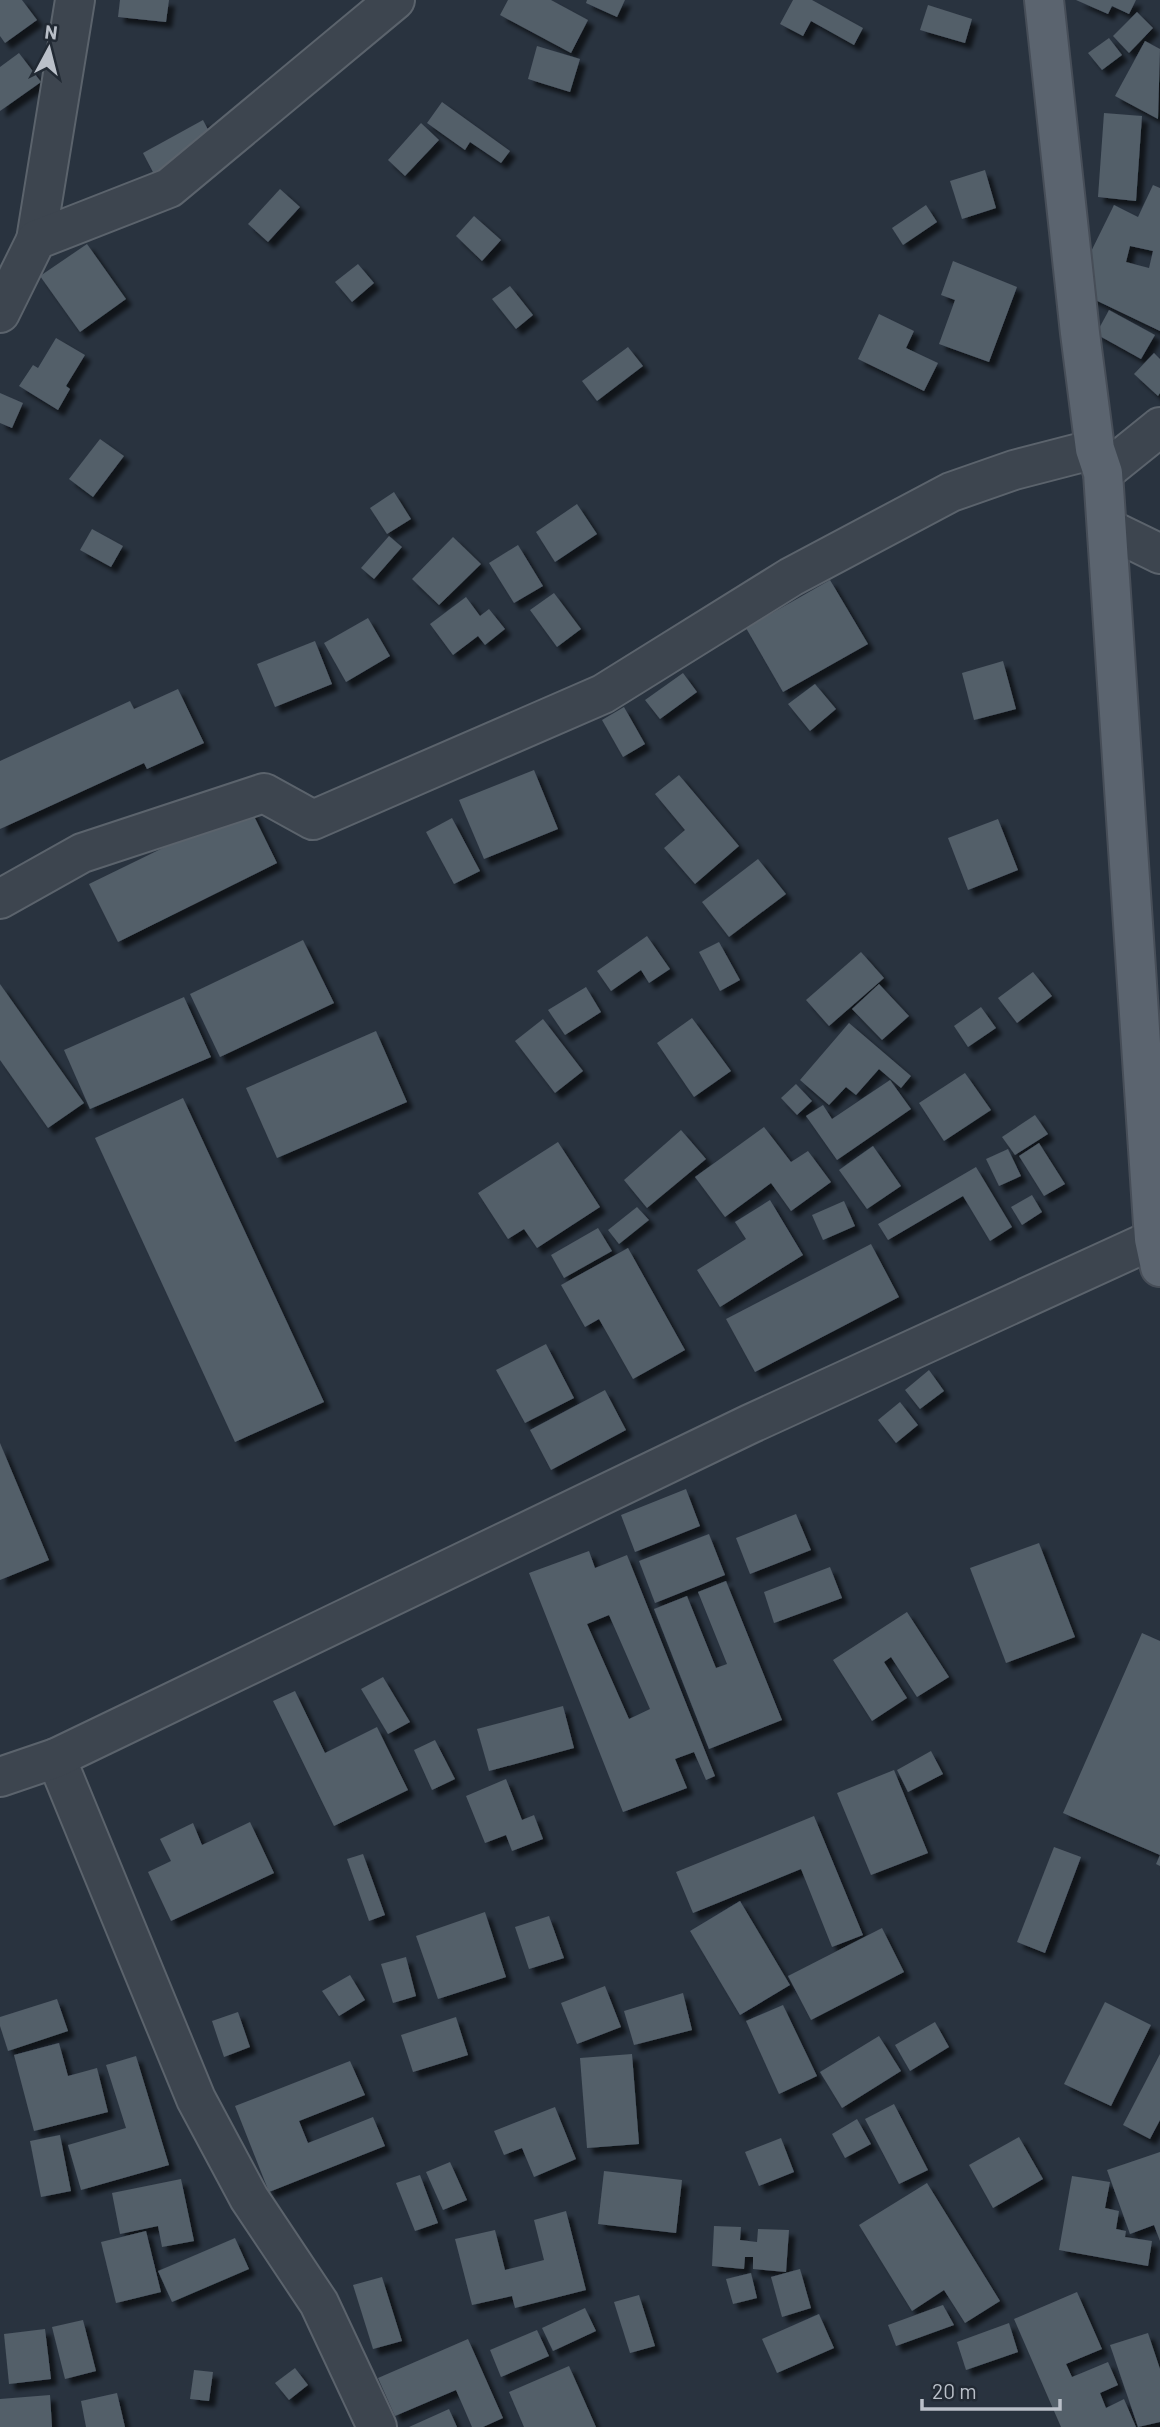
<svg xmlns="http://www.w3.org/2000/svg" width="1160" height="2427" viewBox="0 0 1160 2427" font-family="Barlow,sans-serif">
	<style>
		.building { fill: #535e69; fill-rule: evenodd; filter: url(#shadow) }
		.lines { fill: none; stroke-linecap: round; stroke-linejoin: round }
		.minor-casing { stroke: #5b636c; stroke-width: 42 }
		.major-casing { stroke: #474e58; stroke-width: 42 }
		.minor { stroke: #3d454f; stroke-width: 38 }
		.major { stroke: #5b646f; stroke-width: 38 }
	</style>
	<defs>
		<filter id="shadow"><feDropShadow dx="6" dy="6" stdDeviation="2" flood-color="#0009"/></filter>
	</defs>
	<rect width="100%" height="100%" fill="#29333f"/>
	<g class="building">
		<polygon points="0,0 22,0 37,20 5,43 0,36"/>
		<polygon points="120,0 169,0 166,22 118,17"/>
		<polygon points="508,0 551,0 588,20 571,53 500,15"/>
		<polygon points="587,0 625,0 617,17 586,3"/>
		<polygon points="793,0 812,0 863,28 854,45 811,21 803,36 780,24"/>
		<polygon points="1076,0 1136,0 1129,14 1112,6 1108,14"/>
		<polygon points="928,5 972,19 965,43 920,30"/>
		<polygon points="1137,12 1153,28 1129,53 1113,36"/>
		<polygon points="1109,38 1122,55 1102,70 1088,53"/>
		<polygon points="1145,41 1160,49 1158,119 1115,96"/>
		<polygon points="537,46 580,59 570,92 528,79"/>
		<polygon points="19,53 41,82 0,111 0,67"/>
		<polygon points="442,102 510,151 501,163 470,142 465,150 427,123"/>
		<polygon points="1104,113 1142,116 1136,201 1098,197"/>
		<polygon points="203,120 215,143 155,176 143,153"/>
		<polygon points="421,123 439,140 405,176 388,160"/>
		<polygon points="985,170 996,208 962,219 950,181"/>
		<path d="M1153,185L1160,188V331L1089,297L1076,282L1114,205L1138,217ZM1130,246L1153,251L1149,268L1126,262Z"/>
		<polygon points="280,189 300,207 268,242 248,224"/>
		<polygon points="926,205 937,222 903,245 892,228"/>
		<polygon points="474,216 501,240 482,261 456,236"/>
		<polygon points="87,244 126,299 80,332 40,276"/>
		<polygon points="953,261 1017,287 989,362 939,344 955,300 941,295"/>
		<polygon points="358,264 374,283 352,302 335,282"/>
		<polygon points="510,286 533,315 516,329 492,299"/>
		<polygon points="1109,310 1155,335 1141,359 1096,334"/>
		<polygon points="879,314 914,331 906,348 938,363 924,391 858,359"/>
		<polygon points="56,338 85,355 66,386 70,389 58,410 19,386 33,365 38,368"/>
		<polygon points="628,347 643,366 597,401 582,381"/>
		<polygon points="1154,353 1160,359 1160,393 1158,396 1134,374"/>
		<polygon points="0,393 23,403 12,428 0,423"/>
		<polygon points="100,439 124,456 93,497 69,479"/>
		<polygon points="394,492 411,519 387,534 370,508"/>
		<polygon points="577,504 597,534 555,562 536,532"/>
		<polygon points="92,529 123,546 111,567 80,550"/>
		<polygon points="389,536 402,547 374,579 361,568"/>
		<polygon points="453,537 481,564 439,605 412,579"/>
		<polygon points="518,545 543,586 514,603 489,563"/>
		<polygon points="830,580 868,644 783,692 746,628"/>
		<polygon points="554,593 581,629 557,647 530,610"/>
		<polygon points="466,597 480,616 489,609 505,629 485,645 478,636 453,655 430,624"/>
		<polygon points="368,618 390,656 346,682 324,643"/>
		<polygon points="315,641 332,684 275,707 257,664"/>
		<polygon points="1003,661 1016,709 974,720 962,673"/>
		<polygon points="683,673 697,692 660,719 645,700"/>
		<polygon points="815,684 836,709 810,731 788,704"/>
		<polygon points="178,689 204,743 147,769 144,763 0,829 0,761 130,701 134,709"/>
		<polygon points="624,707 645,744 623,757 602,720"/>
		<polygon points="534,770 558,829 484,859 459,800"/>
		<polygon points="679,775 739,846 695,884 664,848 685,830 655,794"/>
		<polygon points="249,806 277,863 118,942 89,884"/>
		<polygon points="452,818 480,871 454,884 426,832"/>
		<polygon points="998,819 1018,870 968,890 948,838"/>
		<polygon points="758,859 786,894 729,937 702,902"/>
		<polygon points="647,936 670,969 649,983 641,970 611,991 597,971"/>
		<polygon points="303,940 334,1003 220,1057 190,994"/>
		<polygon points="719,942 740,980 720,991 699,952"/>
		<polygon points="861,952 884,978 829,1026 806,1000"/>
		<polygon points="1033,972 1052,996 1017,1023 998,998"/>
		<polygon points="0,984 84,1103 48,1128 0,1060"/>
		<polygon points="879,984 909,1016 882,1040 852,1009"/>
		<polygon points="586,987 601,1012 565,1035 548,1010"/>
		<polygon points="184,997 211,1057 90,1109 64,1050"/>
		<polygon points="981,1007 996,1028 968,1047 954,1026"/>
		<polygon points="692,1018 731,1071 694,1097 657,1043"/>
		<polygon points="543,1019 583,1071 555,1093 515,1041"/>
		<polygon points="849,1023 911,1076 901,1088 879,1069 856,1095 846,1087 829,1105 800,1080"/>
		<polygon points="376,1031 407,1102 277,1158 246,1088"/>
		<polygon points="965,1073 991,1110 944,1141 919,1103"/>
		<polygon points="890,1080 911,1109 837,1160 806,1116 823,1105 832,1119"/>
		<polygon points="796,1084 812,1101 797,1115 781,1098"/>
		<polygon points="183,1098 324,1402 235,1442 95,1138"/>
		<polygon points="1035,1115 1048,1134 1015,1155 1002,1137"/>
		<polygon points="764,1127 791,1162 808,1151 831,1182 791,1211 771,1183 725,1217 695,1177"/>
		<polygon points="681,1130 706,1159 647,1208 624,1180"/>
		<polygon points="558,1142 600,1207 537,1248 524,1229 508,1239 478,1193"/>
		<polygon points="1039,1143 1065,1184 1044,1196 1019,1156"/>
		<polygon points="873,1146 901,1186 867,1209 839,1170"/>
		<polygon points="1008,1149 1021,1176 999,1186 986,1159"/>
		<polygon points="976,1167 1012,1227 990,1241 963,1196 888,1240 878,1224"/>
		<polygon points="1032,1195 1042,1212 1022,1225 1011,1207"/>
		<polygon points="770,1200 803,1255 720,1307 697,1270 746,1239 735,1222"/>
		<polygon points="844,1201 855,1226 823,1240 812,1215"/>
		<polygon points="637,1207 649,1220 619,1244 608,1230"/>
		<polygon points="598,1228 612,1251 564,1278 551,1255"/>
		<polygon points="871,1244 899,1297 755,1372 726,1319"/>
		<polygon points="628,1248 685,1350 633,1379 599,1319 585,1327 561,1285"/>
		<polygon points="546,1344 574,1398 525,1423 496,1370"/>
		<polygon points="929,1370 944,1391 920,1409 905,1390"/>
		<polygon points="605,1390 626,1430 551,1470 530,1430"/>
		<polygon points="900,1402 918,1425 896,1443 878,1420"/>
		<polygon points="0,1443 49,1560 0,1580"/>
		<polygon points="686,1489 700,1526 635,1552 621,1515"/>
		<polygon points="796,1514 811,1550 750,1574 736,1538"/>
		<polygon points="709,1534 725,1575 655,1603 639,1561"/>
		<polygon points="1039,1543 1075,1637 1006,1663 970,1568"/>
		<path d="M589,1551L595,1568L627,1555L715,1776L706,1780L694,1752L675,1759L687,1788L623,1812L529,1573ZM609,1615L650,1709L629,1719L587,1624Z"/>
		<polygon points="830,1567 842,1598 774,1623 764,1592"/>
		<polygon points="726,1581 782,1720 709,1749 654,1609 687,1596 716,1668 727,1664 698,1592"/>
		<polygon points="907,1612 949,1677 917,1697 891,1657 884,1662 907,1698 872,1721 833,1660"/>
		<polygon points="1142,1633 1160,1641 1160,1866 1156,1864 1160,1855 1063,1813"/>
		<polygon points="383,1677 410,1722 388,1734 361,1689"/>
		<polygon points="295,1691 325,1753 377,1727 408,1790 334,1826 273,1701"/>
		<polygon points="563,1706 574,1748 489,1771 477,1729"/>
		<polygon points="435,1740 455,1779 432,1790 414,1750"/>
		<polygon points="931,1751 943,1774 908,1792 897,1770"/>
		<polygon points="894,1770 928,1853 871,1875 837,1793"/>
		<polygon points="506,1779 522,1820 534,1815 543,1839 512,1851 506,1835 485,1843 466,1796"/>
		<polygon points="814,1816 863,1935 832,1947 801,1869 693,1913 676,1872"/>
		<polygon points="250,1822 274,1873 171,1921 148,1872 171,1861 160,1839 193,1823 202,1845"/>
		<polygon points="1054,1847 1081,1857 1045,1953 1017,1942"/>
		<polygon points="363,1854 385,1915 369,1921 347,1859"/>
		<polygon points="740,1901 790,1985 740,2015 690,1931"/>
		<polygon points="485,1912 506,1977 438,1999 416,1936"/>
		<polygon points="549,1916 564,1958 529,1969 515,1927"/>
		<polygon points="882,1928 904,1972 811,2020 788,1976"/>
		<polygon points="406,1957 416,1996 393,2003 381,1964"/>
		<polygon points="350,1975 365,2000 339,2016 322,1991"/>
		<polygon points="605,1986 621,2027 577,2044 561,2003"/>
		<polygon points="683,1993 692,2030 634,2045 624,2011"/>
		<polygon points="57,1999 68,2031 8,2051 0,2026 0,2017"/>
		<polygon points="1105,2002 1151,2025 1111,2106 1064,2084"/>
		<polygon points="783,2005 817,2076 779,2094 746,2021"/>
		<polygon points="238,2012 250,2047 224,2057 212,2021"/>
		<polygon points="456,2017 468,2055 413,2072 401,2035"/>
		<polygon points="935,2022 949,2047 910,2071 895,2045"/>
		<polygon points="879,2036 901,2071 842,2108 820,2072"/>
		<polygon points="59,2043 68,2076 97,2068 108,2112 34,2131 14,2055"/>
		<polygon points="632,2054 639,2144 587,2148 580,2058"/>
		<polygon points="1160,2054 1160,2120 1150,2139 1123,2125"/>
		<polygon points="136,2056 169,2165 81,2190 68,2145 126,2128 106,2065"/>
		<polygon points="350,2061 365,2095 299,2121 308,2143 373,2117 385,2146 269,2192 235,2106"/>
		<polygon points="894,2104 928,2170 899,2184 865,2119"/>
		<polygon points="555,2107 576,2159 534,2177 522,2148 504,2155 494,2131"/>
		<polygon points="857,2119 871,2144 845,2158 832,2134"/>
		<polygon points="60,2135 71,2191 41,2197 30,2141"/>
		<polygon points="1019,2137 1043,2179 993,2208 969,2165"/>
		<polygon points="781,2138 794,2172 759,2186 745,2152"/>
		<polygon points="1160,2152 1160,2241 1154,2225 1130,2234 1107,2170"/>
		<polygon points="450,2162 467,2200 443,2210 426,2172"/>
		<polygon points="604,2171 682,2180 676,2233 598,2224"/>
		<polygon points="420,2175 438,2223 415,2231 396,2183"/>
		<polygon points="1072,2176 1110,2182 1105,2208 1119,2211 1116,2229 1126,2231 1125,2237 1152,2241 1148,2266 1059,2250"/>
		<polygon points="181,2179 194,2241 162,2247 158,2226 120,2234 112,2193"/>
		<polygon points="927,2183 1000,2301 965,2323 944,2290 912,2311 859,2225"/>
		<polygon points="566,2211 586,2290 515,2308 512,2296 472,2305 455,2239 495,2230 505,2270 544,2260 534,2220"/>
		<polygon points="714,2226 741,2227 740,2240 757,2242 758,2229 789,2230 786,2272 753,2269 753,2257 745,2257 744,2269 712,2266"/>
		<polygon points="146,2231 161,2292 116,2303 101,2242"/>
		<polygon points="235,2238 249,2269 172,2302 158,2271"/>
		<polygon points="800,2269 811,2308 782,2317 771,2277"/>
		<polygon points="751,2273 757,2298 733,2304 726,2279"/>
		<polygon points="382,2277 402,2341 373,2349 353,2285"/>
		<polygon points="1077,2292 1102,2349 1066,2364 1072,2377 1108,2362 1118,2385 1100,2393 1106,2408 1124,2399 1136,2427 1061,2427 1014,2319"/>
		<polygon points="639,2295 655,2346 630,2353 614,2302"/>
		<polygon points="943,2305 954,2325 896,2346 888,2325"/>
		<polygon points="585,2308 596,2331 553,2351 542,2328"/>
		<polygon points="819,2314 834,2348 777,2373 762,2339"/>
		<polygon points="83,2320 96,2371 65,2379 52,2327"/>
		<polygon points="1009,2323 1018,2352 966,2370 957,2342"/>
		<polygon points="45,2329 51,2379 9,2384 4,2334"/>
		<polygon points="537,2330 549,2356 501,2377 490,2350"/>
		<polygon points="1148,2333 1160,2369 1160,2422 1138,2427 1110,2345"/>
		<polygon points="468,2339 503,2418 483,2427 472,2427 456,2390 395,2416 378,2378"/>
		<polygon points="569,2366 596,2427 524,2427 509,2392"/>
		<polygon points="295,2368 308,2385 289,2400 275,2383"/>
		<polygon points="194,2370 213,2372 209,2401 190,2399"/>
		<polygon points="117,2393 125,2427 86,2427 81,2401"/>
		<polygon points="50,2395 52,2427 0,2427 0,2399"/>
		<polygon points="449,2409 457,2427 409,2427"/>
	</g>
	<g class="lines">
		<defs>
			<g id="minor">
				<polyline points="36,240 75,0"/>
				<polyline points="0,313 36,240 169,188 395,0"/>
				<polyline points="1103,473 1160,427"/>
				<polyline points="1107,528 1160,554"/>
				<polyline points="0,899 82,853 264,793 313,820 603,694 791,577 951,492 1014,470 1095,449"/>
				<polyline points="56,1758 196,2099 249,2198 319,2303 377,2427"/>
				<polyline points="0,1777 56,1758 750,1424 1154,1239"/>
			</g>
			<polyline id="major" points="1044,0 1080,333 1095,449 1103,473 1154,1239 1160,1267"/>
		</defs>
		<use href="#minor" class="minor-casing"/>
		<use href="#major" class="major-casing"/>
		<use href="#minor" class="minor"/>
		<use href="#major" class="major"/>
	</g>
	<g transform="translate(49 49) rotate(7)" stroke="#222a34" stroke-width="5" paint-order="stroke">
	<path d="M0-5L12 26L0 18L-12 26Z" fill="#bac0c9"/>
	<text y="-10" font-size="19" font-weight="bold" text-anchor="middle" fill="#bac0c9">N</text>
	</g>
	<path d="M922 2399v10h138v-10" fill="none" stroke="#bac0c9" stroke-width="3.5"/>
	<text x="932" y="2399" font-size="21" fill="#bac0c9" stroke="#222a34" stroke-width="5" paint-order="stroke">20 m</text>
</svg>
